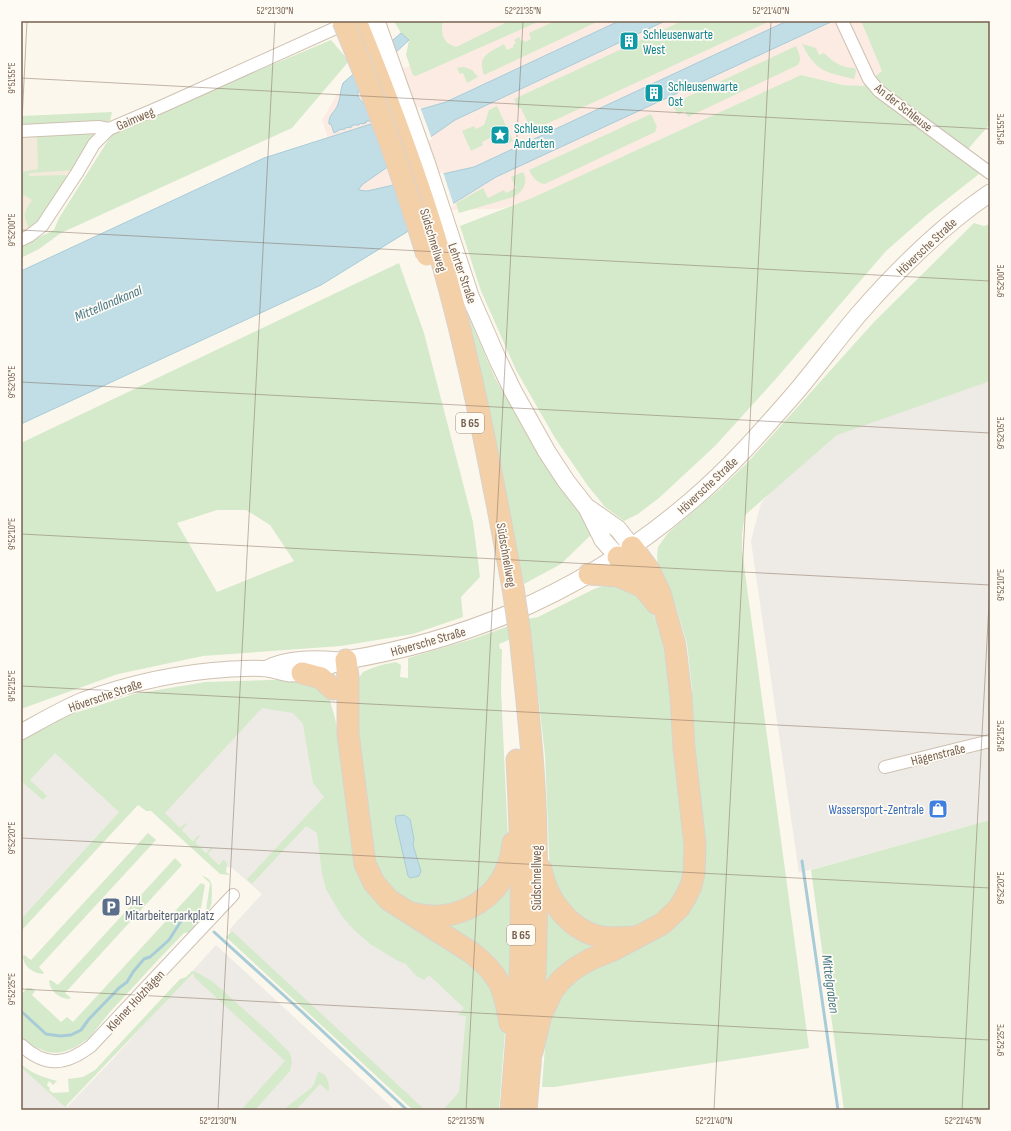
<svg xmlns="http://www.w3.org/2000/svg" width="1011" height="1131" viewBox="0 0 1011 1131" font-family="'Sofia Sans Condensed',sans-serif">
	<style>
		.residential { fill: #f3eadb }
		.commercial { fill: #fbebe2 }
		.industrial { fill: #eeeae5 }
		.green { fill: #d5eacb; fill-rule: evenodd }
		.water { fill: #c1dde6; stroke: #a8ccd7 }
		.pier { fill: #fcf7ed }
		.lines { fill: none; stroke-linecap: round; stroke-linejoin: round }
		.stream { stroke: #a8ccd7; stroke-width: 3 }
		.minor-casing { stroke: #cec1b2; stroke-width: 14 }
		.tertiary-casing { stroke: #cec1b2; stroke-width: 17 }
		.secondary-casing { stroke: #d1c2b0; stroke-width: 19 }
		.trunk-casing { stroke: #d9d3ce; stroke-width: 23 }
		.minor { stroke: #fff; stroke-width: 12 }
		.tertiary { stroke: #fff; stroke-width: 15 }
		.secondary { stroke: #fff; stroke-width: 17 }
		.trunk { stroke: #f4d0a9; stroke-width: 21 }
		.trunk-bridge-casing { stroke: #d9d3ce; stroke-width: 23; stroke-linecap: butt }
		.trunk-bridge { stroke: #f4d0a9; stroke-width: 21 }
		.ticks { fill: none; stroke: #776150; stroke-width: 1; stroke-opacity: 0.45 }
		.labels { text-anchor: middle; stroke-width: 3.5; stroke-linejoin: round; paint-order: stroke }
		.shield { fill: #fefbf4; stroke: #a08f81; stroke-width: 1 }
		.shield-label { font-size: 12px; font-weight: bold; fill: #776150 }
		.culture-label { font-size: 13px; fill: #0d838f; stroke: #fefbf4; text-anchor: start }
		.street-label { font-size: 13px; fill: #776150; stroke: #fefbf4 }
		.shop-label { font-size: 13px; fill: #366cbe; stroke: #fefbf4; text-anchor: end }
		.service-label { font-size: 13px; fill: #4e5e75; stroke: #fefbf4; text-anchor: start }
		.water-label { font-size: 14px; font-style: italic; fill: #4a7a89; stroke: #fefbf4 }
		.neatline { fill: none; stroke: #776150; stroke-width: 1.5 }
		.ticks-label { font-size: 10px; text-anchor: middle; fill: #776150 }
	</style>
	<rect width="100%" height="100%" fill="#fcf7ed"/>
	<polygon class="residential" points="99,132 40,227 21,236 21,134"/>
	<polygon class="commercial" points="418,21 861,21 882,71 863,86 843,85 801,75 532,199 499,209 444,210 368,256 322,120 338,93 417,63"/>
	<g class="industrial">
		<polygon points="990,273 990,820 799,873 751,541 761,503 890,358"/>
		<polygon points="206,682 330,700 336,722 342,760 469,984 469,1110 414,1110 229,930 262,894 232,868 219,865 165,814 138,791 21,919 21,755 69,727 134,694"/>
		<polygon points="216,945 395,1110 21,1110 21,1067 67,1107 110,1062"/>
	</g>
	<g class="green">
		<path d="M394,21H443C440,33 443,44 456,47L509,21H540L416,76L413,75L406,55L409,40L401,33Z"/>
		<path d="M555,21H599L484,75C477,55 489,53 504,44L507,50L514,47L513,45L516,43L514,40L519,37L521,41L524,40L525,42L531,39L529,33Z"/>
		<polygon points="682,21 770,21 529,132 525,122 527,121 521,108 518,108 514,99"/>
		<polygon points="861,21 990,21 990,124 961,157 976,168 979,174 927,215 886,251 774,381 715,446 659,498 638,514 624,521 605,507 588,486 555,438 516,370 481,291 460,226 532,198 801,75 843,85 863,86 882,71"/>
		<polygon points="331,40 349,61 292,128 61,233 39,249 21,258 21,246 54,230 59,218 114,131"/>
		<path d="M802,44L816,48L819,55L824,53C833,62 842,68 855,68L856,71L854,79C825,72 816,72 802,44Z"/>
		<path d="M796,46C799,54 802,58 798,65L688,117L685,111L678,115L672,104Z"/>
		<polygon points="464,67 472,70 478,77 467,83 463,73 460,74 457,68"/>
		<polygon points="497,106 513,141 505,144 503,142 490,138 482,142 483,145 471,151 462,131 474,126 476,129 484,125 489,110"/>
		<polygon points="112,112 110,121 91,125 21,128 21,116"/>
		<path d="M651,114L657,127L655,132L545,184C536,183 533,177 529,170Z"/>
		<path d="M88,133L92,134L93,136L74,170L29,173V176L65,175L69,177L38,224L29,229C23,213 23,215 32,200L24,195L21,200V172L38,169L37,135Z"/>
		<path d="M523,172C529,183 523,192 513,197L459,213L456,203L483,188L488,198L504,190L506,193L516,188L511,177Z"/>
		<polygon points="974,223 984,226 990,224 990,381 837,435 745,515 742,534 742,550 809,1048 554,1087 542,1087 547,1019 564,985 687,913 692,689 687,644 676,607 658,565 657,557 658,547 668,533 720,489 748,462 874,322"/>
		<path d="M399,263L424,333L473,522L480,577L461,597L463,617L413,634L341,646L203,656L118,674L21,709V443ZM217,510H246L270,525L294,561L217,592L177,523Z"/>
		<polygon points="452,277 495,378 544,461 594,532 561,564 524,584 497,458"/>
		<polygon points="609,584 633,588 653,614 659,628 664,649 669,685 687,835 686,877 672,904 643,926 613,932 573,916 550,878 545,755 538,695 528,632 499,644 500,649 502,649 501,690 508,838 507,850 478,898 429,911 399,897 380,874 375,862 354,711 355,684 363,672 370,669 381,665 396,662 401,665 400,677 408,678 408,658 473,639 528,619 538,617 594,589"/>
		<path d="M302,679L326,690C337,718 341,748 345,778C348,805 352,833 356,861L482,968L504,1010L505,1032L499,1110H443L459,1092L466,1016L458,1015L464,1008L429,975L424,980L416,976L406,964L398,961L370,944L353,929L341,915L326,889L322,874L317,833L306,826L252,884L247,879L324,797L313,783L303,724L293,713L262,708L165,813L180,828L186,823L187,824L182,830L193,841L199,835L200,836L195,842L206,853L212,847L213,848L208,854L219,865L224,859L227,864L226,872L230,875H229L220,874L151,811H146L138,805L21,931V919L119,812L55,753L30,780L47,796L43,800L21,781V741L34,732L72,714L134,694L206,682Z"/>
		<polygon points="990,820 990,1110 844,1110 811,870"/>
		<path d="M148,833L156,840L39,967L44,973L42,974C33,973 23,966 23,956L24,955L31,960Z"/>
		<path d="M175,858L182,865L65,993L71,998L68,999C59,998 50,991 49,981L51,980L58,985Z"/>
		<polygon points="512,872 514,986 435,925"/>
		<path d="M202,876C213,879 212,885 212,895C211,903 213,904 208,911L206,910L210,883Z"/>
		<polygon points="201,883 205,885 200,913 204,917 190,932 184,933 158,960 110,1012 89,1038 76,1047 66,1051 57,1053 47,1052 35,1047 21,1037 21,995 27,988 31,988 35,991 32,995 61,1022 67,1017 73,1022"/>
		<polygon points="543,908 553,908 611,941 541,989"/>
		<polygon points="232,931 425,1110 413,1110 226,937"/>
		<path d="M192,971L196,972L212,981L269,1032L290,1053L292,1062L290,1071L255,1110H241L285,1061L195,978L193,973L65,1107L21,1067V1064C32,1074 43,1077 57,1081L53,1085L49,1081L47,1085L50,1088L49,1090L53,1093L69,1092L68,1079L83,1077L95,1070L180,979L186,977Z"/>
		<path d="M318,1072C327,1073 329,1082 329,1090L328,1091L320,1084L296,1110H283L311,1088L314,1084Z"/>
	</g>
	<g class="water">
		<polygon points="619,21 665,21 455,120 363,184 358,190 367,191 474,167 787,21 833,21 496,177 321,285 21,424 21,271 264,158 374,123 446,102"/>
		<path d="M401,33L409,40L360,86C355,98 359,98 366,106C369,109 371,116 373,121H366V123L362,124L361,123L359,125H352V127L345,128V129L338,130V131L334,133L331,124H329C328,114 336,112 338,104C341,97 340,90 343,83Z"/>
		<polygon points="404,815 410,819 414,839 413,845 421,871 419,876 410,878 408,876 395,819 396,816"/>
	</g>
	<g class="pier">
		<polygon points="420,107 432,139 415,150 401,113"/>
		<polygon points="443,172 454,206 438,216 425,176"/>
	</g>
	<g class="lines">
		<g class="stream">
			<polyline points="802,861 838,1110"/>
			<polyline points="214,932 301,1011 407,1110"/>
			<polyline points="21,1011 46,1034 60,1036 71,1035 81,1030 89,1019 119,988 127,982 133,972 144,959 150,957 169,940 181,921 189,915 196,917"/>
		</g>
		<defs>
			<g id="minor">
				<polyline points="842,21 869,79 879,91 990,173"/>
				<polyline points="21,131 98,127 109,129"/>
				<polyline points="21,240 29,236 42,226 77,173 94,144 109,129 165,105 349,22"/>
				<polyline points="885,767 990,741"/>
				<path d="M21,1045C46,1068 66,1065 91,1046L233,895"/>
			</g>
			<g id="tertiary">
				<path d="M267,668C288,657 316,658 340,660"/>
				<path d="M21,732C41,721 61,709 83,700C130,683 180,672 231,669C242,669 256,667 267,669C275,670 282,673 290,674C310,674 328,667 346,660"/>
			</g>
			<g id="secondary">
				<polyline points="376,21 426,162 470,296 498,360 513,391 547,452 566,481 587,508 603,540 618,557"/>
				<polyline points="588,508 618,529 632,547"/>
				<path d="M346,660C475,639 592,586 691,501C730,468 763,430 796,392C817,367 837,340 858,315C898,269 940,227 990,193"/>
			</g>
			<g id="trunk">
				<path d="M356,21C387,97 416,173 439,251C471,362 492,475 513,588"/>
				<polyline points="618,557 657,604"/>
				<polyline points="589,574 618,576 641,586"/>
				<path d="M520,635C527,702 535,768 536,835C538,926 535,1019 526,1110"/>
				<path d="M346,660L348,677V734L365,864L374,883L389,900L472,953C500,975 504,988 510,1023"/>
				<polyline points="302,673 321,678 333,689"/>
				<path d="M541,869C546,898 568,928 597,936C609,939 622,938 634,937"/>
				<path d="M412,913C451,924 495,904 508,865C511,858 512,850 513,843"/>
				<polyline points="532,1052 541,1015 553,990 562,979 574,969 589,960 613,950 662,924 679,908 685,898 691,886 694,873 695,845 684,748 681,697 675,646 660,593 649,570 632,547"/>
				<path d="M511,1110C516,1050 521,991 521,931C522,874 520,817 517,760"/>
			</g>
		</defs>
		<use href="#minor" class="minor-casing"/>
		<use href="#tertiary" class="tertiary-casing"/>
		<use href="#secondary" class="secondary-casing"/>
		<use href="#trunk" class="trunk-casing"/>
		<use href="#minor" class="minor"/>
		<use href="#tertiary" class="tertiary"/>
		<use href="#secondary" class="secondary"/>
		<use href="#trunk" class="trunk"/>
		<defs>
			<g id="trunk-bridge">
				<path d="M343,21C375,97 403,176 427,255"/>
				<polyline points="513,588 520,635"/>
			</g>
		</defs>
		<use href="#trunk-bridge" class="trunk-bridge-casing"/>
		<use href="#trunk-bridge" class="trunk-bridge"/>
	</g>
	<path class="ticks" d="M21,78L990,129M21,141L27,21M21,230L990,281M21,382L990,433M21,534L990,585M21,686L990,736M21,838L990,888M21,989L990,1040M218,1110L275,21M466,1110L523,21M714,1110L771,21M962,1110L990,585"/>
	<defs>
		<symbol id="building-square" viewBox="-11 -11 22 22"><rect x="-9" y="-9" width="18" height="18" rx="4" fill="#0f9aa8" stroke="#fefbf4"/><path d="M-4-6H4V6H1V3H-1V6H-4ZM-2.5-4.3h1.7v1.8h-1.7ZM.8-4.3h1.7v1.8H.8ZM-2.5-1h1.7V.8h-1.7ZM.8-1h1.7V.8H.8Z" fill="#fff"/></symbol>
		<symbol id="sight-square" viewBox="-11 -11 22 22"><rect x="-9" y="-9" width="18" height="18" rx="4" fill="#0f9aa8" stroke="#fefbf4"/><path d="M0-6L1.8-2.2L6-1.7L2.9 1.2L3.7 5.4L0 3.3L-3.7 5.4L-2.9 1.2L-6-1.7L-1.8-2.2Z" fill="#fff"/></symbol>
		<symbol id="shop-square" viewBox="-11 -11 22 22"><rect x="-9" y="-9" width="18" height="18" rx="4" fill="#3f7fe0" stroke="#fefbf4"/><path d="M-5-2.5h2.3a2.7 3.5 0 0 1 5.4 0H5L5.5 6h-11ZM-1.5-2.5h3a1.5 2.3 0 0 0-3 0Z" fill="#fff"/></symbol>
		<symbol id="parking-square" viewBox="-11 -11 22 22"><rect x="-9" y="-9" width="18" height="18" rx="4" fill="#5c6f8a" stroke="#fefbf4"/><path d="M-3.5-5.5H1a3.5 3.5 0 0 1 0 7H-1V5.5H-3.5ZM-1-3.4V-.6H.8a1.4 1.4 0 0 0 0-2.8Z" fill="#fff"/></symbol>
	</defs>
	<g fill-rule="evenodd">
		<use href="#building-square" x="618" y="30" width="22" height="22"/>
		<use href="#building-square" x="643" y="82" width="22" height="22"/>
		<use href="#sight-square" x="489" y="124" width="22" height="22"/>
		<use href="#shop-square" x="927" y="798" width="22" height="22"/>
		<use href="#parking-square" x="100" y="896" width="22" height="22"/>
	</g>
	<g class="labels">
		<g class="shield">
			<rect x="456" y="413" width="28" height="20" rx="3"/>
			<rect x="507" y="925" width="28" height="20" rx="3"/>
		</g>
		<g class="shield-label">
			<text x="470" y="427">B 65</text>
			<text x="521" y="939">B 65</text>
		</g>
		<g class="culture-label">
			<text x="643" y="39">Schleusenwarte<tspan x="643" dy="15">West</tspan></text>
			<text x="668" y="91">Schleusenwarte<tspan x="668" dy="15">Ost</tspan></text>
			<text x="514" y="133">Schleuse<tspan x="514" dy="15">Anderten</tspan></text>
		</g>
		<g class="street-label">
			<text transform="translate(904 107) rotate(38)" y="5">An der Schleuse</text>
			<text transform="translate(135 118) rotate(-23)" y="5">Gaimweg</text>
			<text transform="translate(434 240) rotate(73)" y="5">Südschnellweg</text>
			<text transform="translate(926 246) rotate(-43)" y="5">Höversche Straße</text>
			<text transform="translate(463 273) rotate(71)" y="5">Lehrter Straße</text>
			<text transform="translate(707 485) rotate(-43)" y="5">Höversche Straße</text>
			<text transform="translate(507 555) rotate(80)" y="5">Südschnellweg</text>
			<text transform="translate(428 641) rotate(-16)" y="5">Höversche Straße</text>
			<text transform="translate(105 695) rotate(-19)" y="5">Höversche Straße</text>
			<text transform="translate(938 754) rotate(-14)" y="5">Hägenstraße</text>
			<text transform="translate(536 878) rotate(-90)" y="5">Südschnellweg</text>
			<text transform="translate(135 1000) rotate(-47)" y="5">Kleiner Holzhägen</text>
		</g>
		<g class="shop-label">
			<text x="924" y="814">Wassersport-Zentrale</text>
		</g>
		<g class="service-label">
			<text x="125" y="905">DHL<tspan x="125" dy="15">Mitarbeiterparkplatz</tspan></text>
		</g>
		<g class="water-label">
			<text transform="translate(108 303) rotate(-23)" y="5">Mittellandkanal</text>
			<text transform="translate(831 984) rotate(82)" y="5">Mittelgraben</text>
		</g>
	</g>
	<rect width="1011" height="1131" fill="none" stroke="#fefbf4" stroke-width="44"/>
	<rect x="22" y="22" width="967" height="1087" class="neatline"/>
	<g class="ticks-label">
		<text x="275" y="14">52°21'30"N</text>
		<text x="523" y="14">52°21'35"N</text>
		<text x="771" y="14">52°21'40"N</text>
		<text transform="translate(11 78) rotate(-90)" y="4">9°51'55"E</text>
		<text transform="translate(1000 129) rotate(-90)" y="4">9°51'55"E</text>
		<text transform="translate(11 230) rotate(-90)" y="4">9°52'00"E</text>
		<text transform="translate(1000 281) rotate(-90)" y="4">9°52'00"E</text>
		<text transform="translate(11 382) rotate(-90)" y="4">9°52'05"E</text>
		<text transform="translate(1000 433) rotate(-90)" y="4">9°52'05"E</text>
		<text transform="translate(11 534) rotate(-90)" y="4">9°52'10"E</text>
		<text transform="translate(1000 585) rotate(-90)" y="4">9°52'10"E</text>
		<text transform="translate(11 686) rotate(-90)" y="4">9°52'15"E</text>
		<text transform="translate(1000 736) rotate(-90)" y="4">9°52'15"E</text>
		<text transform="translate(11 838) rotate(-90)" y="4">9°52'20"E</text>
		<text transform="translate(1000 888) rotate(-90)" y="4">9°52'20"E</text>
		<text transform="translate(11 989) rotate(-90)" y="4">9°52'25"E</text>
		<text transform="translate(1000 1040) rotate(-90)" y="4">9°52'25"E</text>
		<text x="218" y="1124">52°21'30"N</text>
		<text x="466" y="1124">52°21'35"N</text>
		<text x="714" y="1124">52°21'40"N</text>
		<text x="963" y="1124">52°21'45"N</text>
	</g>
</svg>
